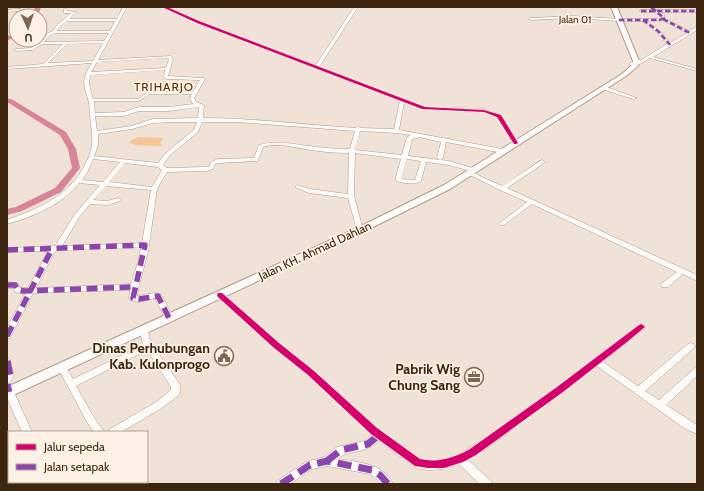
<svg xmlns="http://www.w3.org/2000/svg" width="704" height="491" viewBox="0 0 704 491" font-family="Cabin,sans-serif">
	<style>
		.green { fill: #f6c596 }
		.lines { fill: none; stroke-linecap: round; stroke-linejoin: round }
		.river { fill: #d88599; fill-rule: evenodd }
		.minor-casing { stroke: #ad9c8c; stroke-width: 1 }
		.highway-casing { stroke: #ad9c8c; stroke-width: 2 }
		.minor { fill: #fdfbf9; fill-rule: evenodd }
		.highway { fill: #fdfbf9; fill-rule: evenodd }
		.quiet-far2 { stroke: #8e44ad; stroke-width: 2.5; stroke-dasharray: 5.5 2.5; stroke-linecap: butt }
		.quiet-far1 { stroke: #8e44ad; stroke-width: 5.5; stroke-dasharray: 11 5.5; stroke-linecap: butt }
		.quiet { stroke: #8e44ad; stroke-width: 7; stroke-dasharray: 14 7; stroke-linecap: butt }
		.cycleway-casing { stroke: #fdf1e6; stroke-width: 2 }
		.cycleway { fill: #d6006c; fill-rule: evenodd }
		.labels { text-anchor: middle; stroke-width: 3.5; stroke-linejoin: round; paint-order: stroke }
		.far-street-label { font-size: 10px; fill: #3d260f; stroke: #fdf1e6 }
		.far-quarter-label { font-size: 12px; letter-spacing: 1px; fill: #562f00; stroke: #fdf1e6 }
		.street-label { font-size: 12px; fill: #3d260f; stroke: #fdf1e6 }
		.near-poi-label { font-size: 14px; font-weight: bold; fill: #3d260f; stroke: #fdf1e6; text-anchor: end }
	</style>
	<rect width="100%" height="100%" fill="#f0e2d6"/>
	<polygon class="green" points="137,137 163,138 160,144 163,145 162,146 134,145 134,144 129,143 133,139 136,139"/>
	<g class="lines">
		<g class="river">
			<polygon points="35,7 41,7 38,16 32,16"/>
			<polygon points="16,34 16,38 7,40 7,36"/>
			<polygon points="7,98 13,100 66,132 76,149 80,168 61,192 22,211 7,215 7,209 16,207 55,188 72,168 68,149 60,135 7,102"/>
		</g>
		<defs>
			<g id="minor">
				<path d="M123,7H127L98,60L171,56L173,59L168,76L203,78L205,79L194,98L196,102L204,105L203,118C254,118 305,125 356,128L358,126L360,128L394,129L400,101L197,23L162,7H167L199,21L316,65L354,7H358L319,67L425,107L484,109L501,115L519,143L516,145L514,144L497,117L483,112L424,109L404,102L399,130L503,149L506,151L503,153L446,142L443,158L440,160L437,158L441,142L419,137L418,138L412,139L408,156L449,161L476,169L477,170L474,172L449,165L426,162L421,181L420,182C412,184 402,184 395,180L401,159L355,153L354,196L363,230L360,232L357,230L348,198L309,193L295,187L298,185L310,189L348,194L349,153C336,153 324,152 311,150C295,148 279,142 263,147L258,161L219,163L215,164L213,169L206,171L167,172L157,189L148,252L139,285L137,296L155,293L161,294L173,318L172,320H166L155,298L139,302L130,300L129,298L130,290L33,293L10,338L7,339V328L25,294L15,292L13,288H7V282L18,283L20,288H28L48,251L7,252V248L55,246L75,214L100,185L79,183C63,204 33,217 7,224V220C38,209 69,196 85,165C88,159 91,152 92,145C93,135 91,126 90,116C89,112 90,107 89,104C88,95 82,86 85,77C86,72 89,68 92,63L7,69V67L43,64L63,44H42L33,50L16,51L14,50L16,49L31,48L40,42L48,33L53,31L57,25L71,13H64V9H66L67,11L76,12L69,19H117ZM67,21H115L110,31H57L59,27ZM55,33H109L104,41L44,42L50,35ZM103,43L93,61L48,63L67,44ZM168,58L169,59L166,68L91,72L97,62ZM165,70L164,77L166,79L200,80L193,92H148L138,99H93L89,84L90,75ZM149,94H192L190,98L192,103L194,104L168,107H139L124,112L95,113L94,101H139ZM199,107L198,118L153,119L131,126L97,131L95,116H124L139,111H168ZM176,122H197L194,130L166,153L158,163L94,156L98,145V134L132,129L153,123ZM202,122H237L355,131L350,149C336,149 322,148 309,146C292,144 276,140 259,145L254,158L218,159L211,162L209,167H206L167,168L163,165L170,155L198,132ZM360,131L396,133L411,135L407,137L402,155L355,150ZM93,159L120,162L103,182L82,180L87,173ZM407,159L421,161L415,180L401,179ZM125,163L158,167L162,170L152,187L109,182ZM106,186L151,190L142,243L62,246L80,216L90,204L108,205L120,201L121,200L120,199L118,198L108,201L93,200ZM141,247L139,259L131,284L36,288L55,251Z"/>
				<path d="M649,7H653L657,10H697V12H660L664,15L665,19L689,31L697,27V30L653,57L697,69V71L650,58L640,64L630,65V63L643,59L667,44L658,33L642,21H619L573,18L531,20L529,19L531,18L573,16L619,19H659L662,18L655,12H641L639,11L641,10H653ZM662,20L687,33L670,43L660,31L647,21Z"/>
				<polygon points="20,9 19,11 7,12 7,10"/>
				<polygon points="602,87 606,87 637,98 633,99 602,89"/>
				<polygon points="542,160 545,162 544,163 507,188 697,275 697,281 683,274 668,287 662,287 661,285 662,283 677,272 532,204 504,225 500,225 499,224 500,223 527,202 500,190 466,173 469,171 471,172 502,186"/>
				<path d="M220,292L223,293L279,343L314,371L377,428L420,459L428,460L444,459L455,456L476,444L557,387L638,325L641,324L644,325L645,327L644,329L603,362L638,386L688,344L691,343L694,344L695,346L694,348L645,391L659,400L694,369L697,367V376L666,405L697,425V434L684,428L597,366L490,446L468,460L491,481L492,484H480L459,464C446,469 428,473 415,467C404,461 390,448 379,441C373,446 367,449 359,451C350,454 345,452 338,459C357,462 384,463 393,484H381L376,478L370,474L327,466L312,469L290,484H276L277,481L306,462L324,457L337,447L341,446L365,441L372,435L308,375L273,347L217,297L216,295L217,293Z"/>
				<path d="M144,327L147,328L151,343L179,383C181,387 181,391 179,395L162,408L121,432H108L110,429L156,402L171,390V387L147,350L76,386L93,416L104,432H94L87,422L58,368L59,366L62,365L65,366L73,379L143,345L140,330L141,328Z"/>
				<polygon points="7,358 10,359 14,376 10,381 14,392 32,432 22,432 7,398"/>
				<polygon points="46,482 56,482 57,484 47,484"/>
				<polygon points="74,482 84,482 85,484 75,484"/>
				<polygon points="128,482 138,482 139,484 129,484"/>
			</g>
			<polygon id="highway" points="611,7 617,7 639,61 638,66 626,76 450,189 363,232 7,398 7,387 357,228 444,185 622,74 633,64 633,61"/>
		</defs>
		<use href="#minor" class="minor-casing"/>
		<use href="#highway" class="highway-casing"/>
		<use href="#minor" class="minor"/>
		<use href="#highway" class="highway"/>
		<g class="quiet-far2">
			<polyline points="641,11 657,11"/>
			<polyline points="657,11 697,11"/>
			<polyline points="663,19 690,33"/>
			<polyline points="619,20 660,20 664,18 651,7"/>
			<polyline points="643,20 659,32 670,45"/>
		</g>
		<g class="quiet-far1">
			<polyline points="7,250 145,245 133,298 139,299 158,296 169,318"/>
			<polyline points="7,285 15,285 18,290 24,291 133,287"/>
			<polyline points="7,336 52,249"/>
		</g>
		<g class="quiet">
			<polyline points="7,361 10,376 7,379"/>
			<polyline points="7,384 9,392"/>
			<polyline points="327,461 341,450 368,444 379,435"/>
			<polyline points="281,484 310,465 327,461 372,470 380,475 388,484"/>
		</g>
		<defs>
			<g id="cycleway">
				<polygon points="162,7 167,7 199,21 425,107 484,110 501,115 518,143 516,144 514,144 497,117 484,112 422,109 197,23"/>
				<path d="M218,293H222L279,343L314,371L377,428L420,459C438,463 454,458 470,449L557,387L639,325L641,324L643,325L645,327L627,342L563,392L476,455L463,462L444,468H428L415,466L371,434L308,375L273,347L218,297L217,295Z"/>
			</g>
		</defs>
		<use href="#cycleway" class="cycleway-casing"/>
		<use href="#cycleway" class="cycleway"/>
	</g>
	<defs>
		<symbol id="civic-ring" viewBox="-11 -11 22 22"><circle r="9.5" fill="#fdf1e6" stroke="#7c6855" stroke-width="1.5"/><path d="M-.6-6.5H3V-4.5H.6V-3L4-1V1h2V6H-6V1h2V-1L-.6-3ZM-1.2 2.5V6h2.4V2.5Z" fill="#7c6855"/></symbol>
		<symbol id="office-ring" viewBox="-11 -11 22 22"><circle r="9.5" fill="#fdf1e6" stroke="#7c6855" stroke-width="1.5"/><path d="M-6-3h4V-5.5h4V-3h4V5H-6ZM-1-4.5V-3h2v-1.5ZM-6 0V1H6V0Z" fill="#7c6855"/></symbol>
	</defs>
	<g fill-rule="evenodd">
		<use href="#civic-ring" x="213" y="345" width="22" height="22"/>
		<use href="#office-ring" x="463" y="366" width="22" height="22"/>
	</g>
	<g class="labels">
		<g class="far-street-label">
			<text transform="translate(575 19) rotate(1)" y="4">Jalan 01</text>
		</g>
		<g class="far-quarter-label">
			<text x="164" y="91">TRIHARJO</text>
		</g>
		<g class="street-label">
			<text transform="translate(315 251) rotate(-25)" y="4">Jalan KH. Ahmad Dahlan</text>
		</g>
		<g class="near-poi-label">
			<text x="210" y="353">Dinas Perhubungan<tspan x="210" dy="16">Kab. Kulonprogo</tspan></text>
			<text x="460" y="374">Pabrik Wig<tspan x="460" dy="16">Chung Sang</tspan></text>
		</g>
	</g>
	<rect width="704" height="491" fill="none" stroke="#3d260f" stroke-width="16"/>
	<rect x="8" y="431" width="140" height="52" fill="#fdf1e6" stroke="#b0a090"/>
	<rect x="16" y="444" width="20" height="6" fill="#d6006c" stroke="#b0a090"/>
	<text x="44" y="451" font-size="12" fill="#3d260f">Jalur sepeda</text>
	<rect x="16" y="464" width="20" height="6" fill="#8e44ad" stroke="#b0a090"/>
	<text x="44" y="471" font-size="12" fill="#3d260f">Jalan setapak</text>
	<g transform="translate(28 28) rotate(177)"><circle r="19" fill="#fdf1e6" stroke="#b0a090"/>
	<path d="M0-3L7 15L0 10L-7 15Z" fill="#7c6855"/>
	<text y="-6" font-size="11" font-weight="bold" text-anchor="middle" fill="#3d260f">U</text>
	</g>
</svg>
